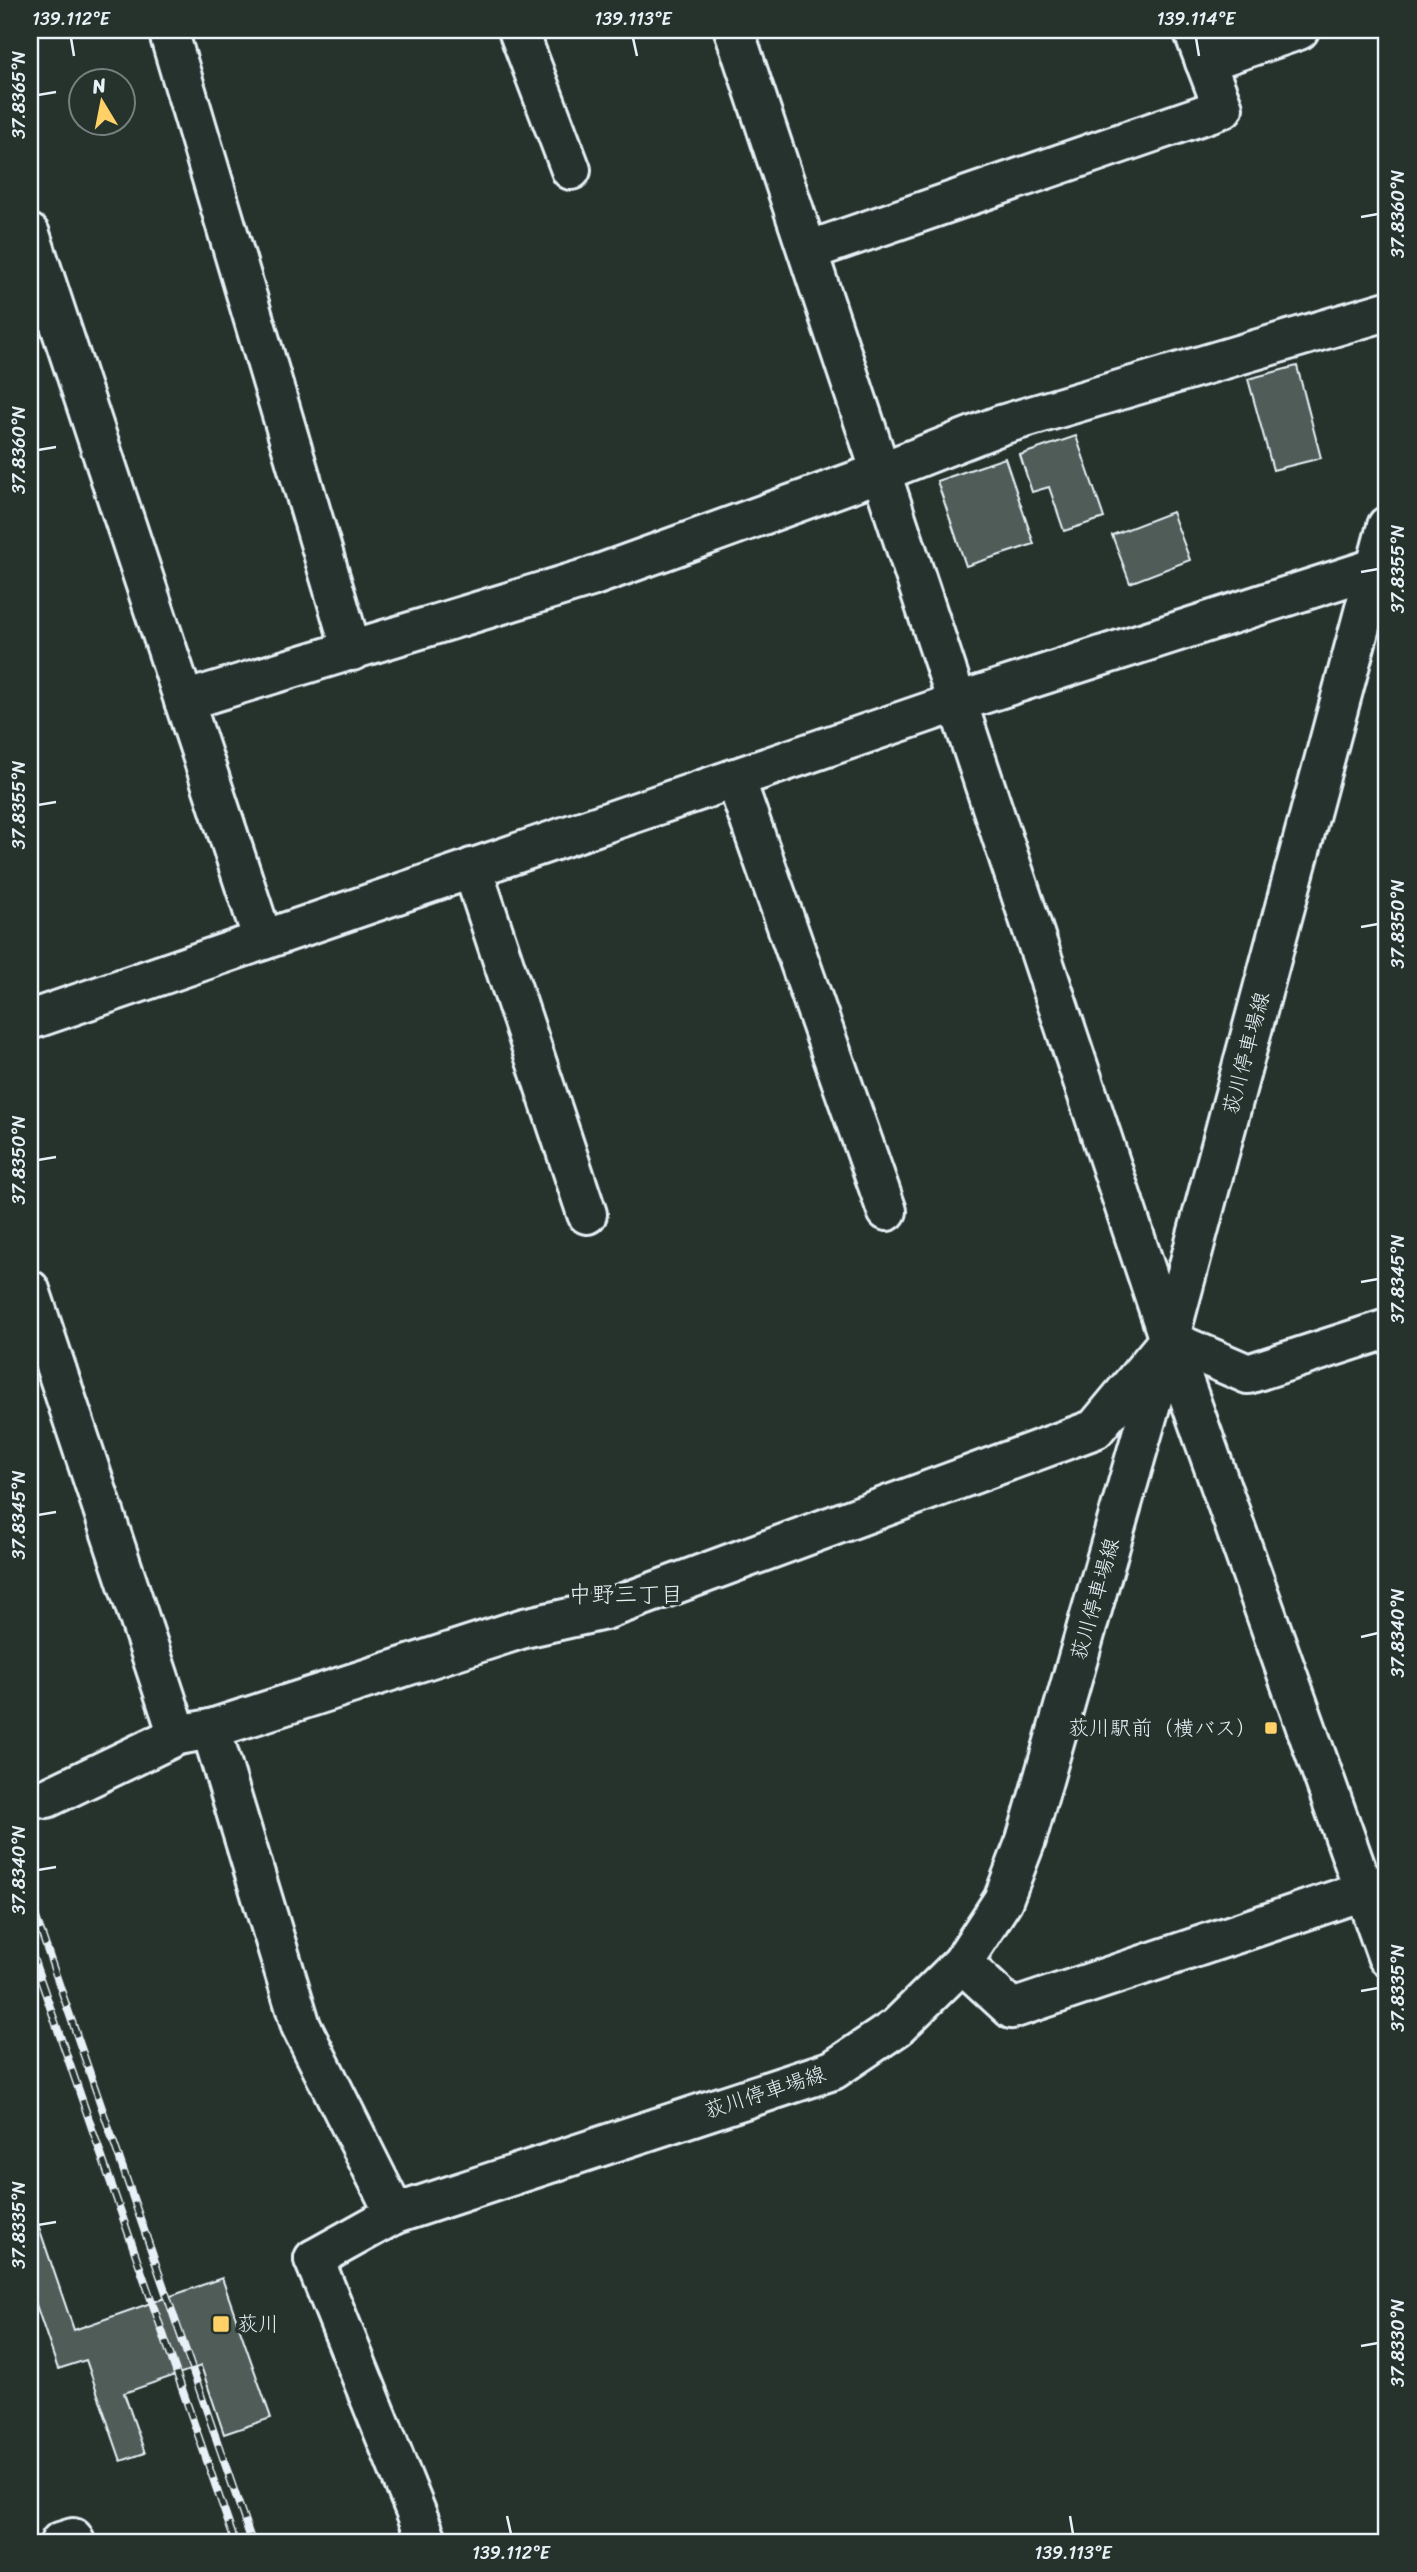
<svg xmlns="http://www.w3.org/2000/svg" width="1417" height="2572" viewBox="0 0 1417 2572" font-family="Sriracha,'Klee One',sans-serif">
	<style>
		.building { fill: #505c59; stroke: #e8f1f8; stroke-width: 2 }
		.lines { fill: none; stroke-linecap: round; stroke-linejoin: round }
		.street-casing { stroke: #e8f1f8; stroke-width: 44 }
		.secondary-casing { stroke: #e8f1f8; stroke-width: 44 }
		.street { stroke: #26332d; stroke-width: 38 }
		.secondary { stroke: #26332d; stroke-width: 38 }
		.rail-casing { stroke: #e8f1f8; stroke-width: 8 }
		.rail { stroke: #26332d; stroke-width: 5; stroke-dasharray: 16; stroke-linecap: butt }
		.ticks { fill: none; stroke: #e8f1f8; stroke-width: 2.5 }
		.poi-dot { fill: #ffd166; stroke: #26332d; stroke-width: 2.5 }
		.labels { text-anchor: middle; stroke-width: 7; stroke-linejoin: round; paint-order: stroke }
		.street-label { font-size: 21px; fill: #e8f1f8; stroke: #26332d }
		.poi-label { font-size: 21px; fill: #e8f1f8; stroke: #26332d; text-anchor: end }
		.neighbourhood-label { font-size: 23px; fill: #e8f1f8; stroke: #26332d }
		.neatline { fill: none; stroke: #e8f1f8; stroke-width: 2.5 }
		.ticks-label { font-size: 18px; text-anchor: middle; fill: #e8f1f8 }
	</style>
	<rect width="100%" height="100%" fill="#26332d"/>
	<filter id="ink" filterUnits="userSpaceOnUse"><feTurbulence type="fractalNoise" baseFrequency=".0143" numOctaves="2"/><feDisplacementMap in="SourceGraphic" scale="14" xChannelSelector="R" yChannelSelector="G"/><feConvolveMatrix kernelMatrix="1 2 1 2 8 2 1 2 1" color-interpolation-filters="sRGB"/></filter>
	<g filter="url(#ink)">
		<g class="building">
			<polygon points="1297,366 1321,458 1273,470 1248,379"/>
			<polygon points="1076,436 1104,518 1064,531 1049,487 1032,492 1020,455"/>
			<polygon points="1005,458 1034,544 966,566 937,481"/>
			<polygon points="1172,512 1190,560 1130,583 1112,535"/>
			<polygon points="30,2201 74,2330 222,2278 271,2418 224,2434 201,2366 124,2393 145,2453 121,2461 86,2360 58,2369 30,2287"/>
		</g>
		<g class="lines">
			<defs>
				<g id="street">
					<polyline points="168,30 352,651"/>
					<polyline points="518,30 571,170"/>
					<polyline points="734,30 1169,1340 1248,1374 1387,1329"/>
					<polyline points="1205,62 1299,30"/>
					<polyline points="30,234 263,940"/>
					<polyline points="808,251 1223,108 1193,30"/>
					<polyline points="184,701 591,577 881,472 1001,425 1387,311"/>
					<polyline points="735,778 887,1211"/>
					<polyline points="472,868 587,1214"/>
					<polyline points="30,1020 958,702 1387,564"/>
					<polyline points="30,1290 178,1735"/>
					<polyline points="211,1729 301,2026 395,2214"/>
					<polyline points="47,1798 178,1735 211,1729 524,1628 605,1610 1095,1429 1169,1340"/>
					<polyline points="962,1963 1012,2009 1387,1883"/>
					<polyline points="314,2259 428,2542"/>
					<polyline points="60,2542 73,2538 75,2542"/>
				</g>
				<g id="secondary">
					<polyline points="1169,1340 1387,1956"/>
					<polyline points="314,2259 395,2214 833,2070 897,2027 962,1963 1003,1900 1026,1840 1169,1340 1387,526"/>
				</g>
			</defs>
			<use href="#street" class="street-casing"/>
			<use href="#secondary" class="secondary-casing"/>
			<use href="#street" class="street"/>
			<use href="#secondary" class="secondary"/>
			<defs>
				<g id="rail">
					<polyline points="30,1900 252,2542"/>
					<polyline points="30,1949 235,2542"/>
				</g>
			</defs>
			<use href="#rail" class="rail-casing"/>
			<use href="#rail" class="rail"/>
		</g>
	</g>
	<path class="ticks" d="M71,38L74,56M633,38L637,56M1196,38L1199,56M38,95L56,92M1361,217L1378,214M38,450L56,447M1361,572L1378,569M38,805L56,802M1361,927L1378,924M38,1160L56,1157M1361,1282L1378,1279M38,1515L56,1512M1361,1637L1378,1633M38,1870L56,1867M1361,1991L1378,1988M38,2225L56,2222M1361,2346L1378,2343M507,2516L511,2534M1070,2516L1073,2534"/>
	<g class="poi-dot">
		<rect x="1264" y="1721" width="14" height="14" rx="3.5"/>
		<rect x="212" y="2315" width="18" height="18" rx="3.5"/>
	</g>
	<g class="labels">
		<g class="street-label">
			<text transform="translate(1246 1053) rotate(-75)" y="7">荻川停車場線</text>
			<text transform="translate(1095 1599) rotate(-74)" y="7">荻川停車場線</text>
			<text transform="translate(765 2092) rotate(-18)" y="7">荻川停車場線</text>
		</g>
		<g class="poi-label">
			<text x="1257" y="1735">荻川駅前（横バス）</text>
			<text x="237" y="2331" text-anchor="start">荻川</text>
		</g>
		<g class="neighbourhood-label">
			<text x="626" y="1602">中野三丁目</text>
		</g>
	</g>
	<rect width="1417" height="2572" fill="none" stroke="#26332d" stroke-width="77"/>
	<g transform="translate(102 102) rotate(350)"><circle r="33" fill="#26332d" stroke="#747f7e" stroke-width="2"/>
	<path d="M0-5L12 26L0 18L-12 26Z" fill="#ffd166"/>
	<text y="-10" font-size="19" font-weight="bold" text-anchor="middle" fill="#e8f1f8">N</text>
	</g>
	<rect x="38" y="38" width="1340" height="2496" class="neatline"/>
	<g class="ticks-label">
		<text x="71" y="25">139.112°E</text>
		<text x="633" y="25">139.113°E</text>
		<text x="1196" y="25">139.114°E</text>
		<text transform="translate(19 95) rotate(-90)" y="6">37.8365°N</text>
		<text transform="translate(1398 214) rotate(-90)" y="6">37.8360°N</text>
		<text transform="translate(19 450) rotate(-90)" y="6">37.8360°N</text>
		<text transform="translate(1398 569) rotate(-90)" y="6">37.8355°N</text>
		<text transform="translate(19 805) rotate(-90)" y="6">37.8355°N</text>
		<text transform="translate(1398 924) rotate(-90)" y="6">37.8350°N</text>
		<text transform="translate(19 1160) rotate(-90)" y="6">37.8350°N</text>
		<text transform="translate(1398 1279) rotate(-90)" y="6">37.8345°N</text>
		<text transform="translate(19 1515) rotate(-90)" y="6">37.8345°N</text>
		<text transform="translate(1398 1633) rotate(-90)" y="6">37.8340°N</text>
		<text transform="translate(19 1870) rotate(-90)" y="6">37.8340°N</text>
		<text transform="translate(1398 1988) rotate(-90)" y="6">37.8335°N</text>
		<text transform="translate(19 2225) rotate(-90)" y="6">37.8335°N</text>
		<text transform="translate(1398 2343) rotate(-90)" y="6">37.8330°N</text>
		<text x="511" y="2559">139.112°E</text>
		<text x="1073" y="2559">139.113°E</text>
	</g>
</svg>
